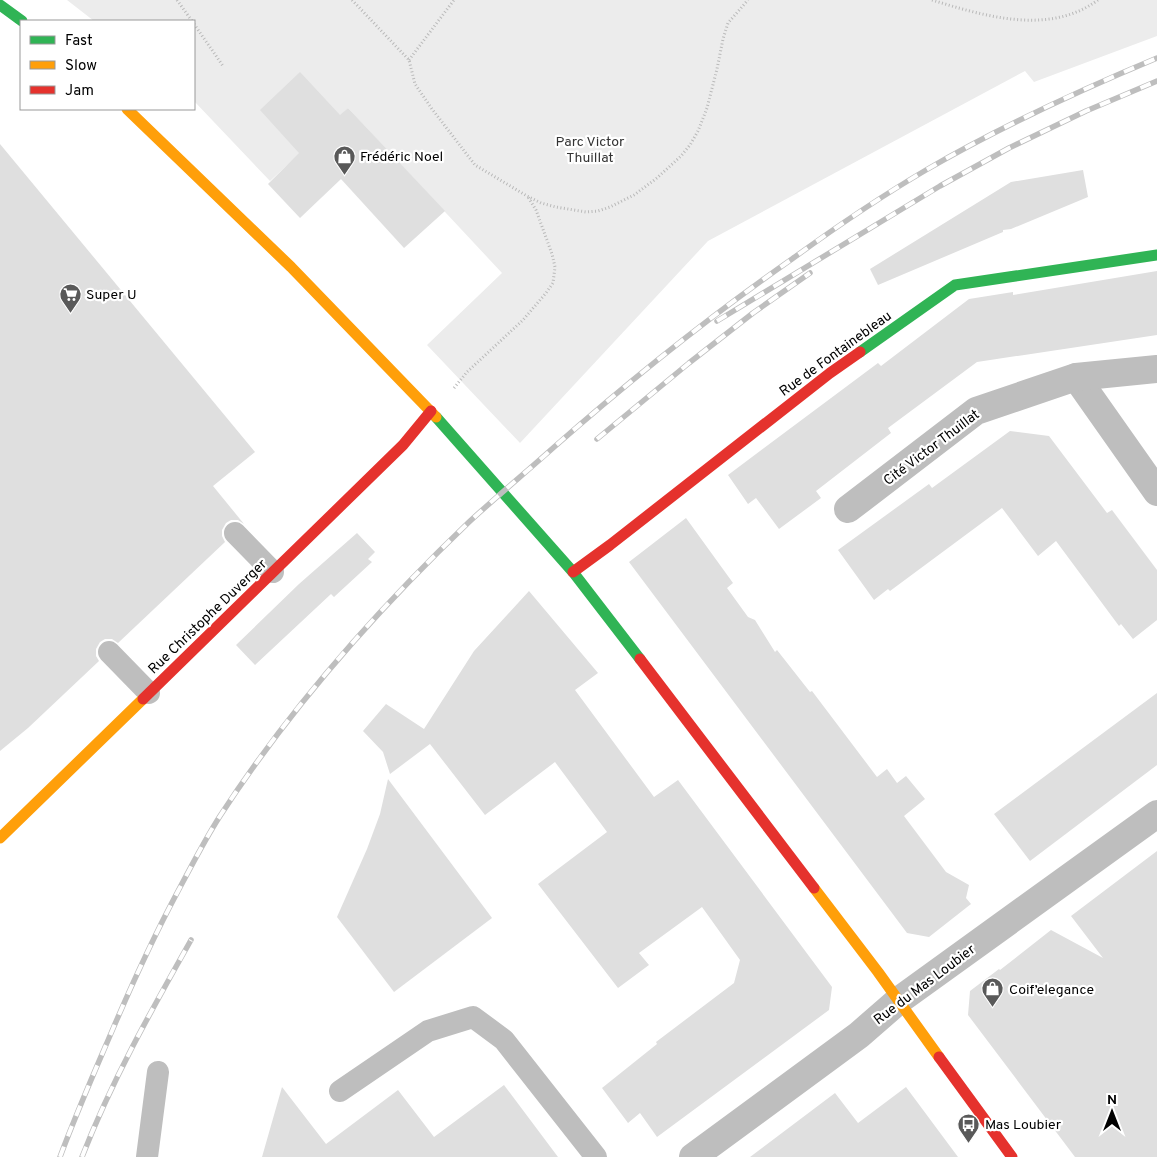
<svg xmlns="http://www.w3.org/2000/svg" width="1157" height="1157" viewBox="0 0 1157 1157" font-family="Overpass,sans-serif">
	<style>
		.green { fill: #ececec }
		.building { fill: #dfdfdf }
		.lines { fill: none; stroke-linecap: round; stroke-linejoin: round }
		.path { stroke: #b9b9b9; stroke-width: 3; stroke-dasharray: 1 2.5; stroke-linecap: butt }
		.lane { stroke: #bebebe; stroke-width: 22 }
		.street { stroke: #bebebe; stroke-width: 28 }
		.fast { stroke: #30b455; stroke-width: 11 }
		.slow { stroke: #ff9f0a; stroke-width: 11 }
		.jam { stroke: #e5322d; stroke-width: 11 }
		.rail-casing { stroke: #bebebe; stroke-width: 5.5 }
		.rail { stroke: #fff; stroke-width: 4; stroke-dasharray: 11; stroke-linecap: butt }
		.labels { text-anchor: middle; stroke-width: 4.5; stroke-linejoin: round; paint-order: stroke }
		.park-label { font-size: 14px; fill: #333; stroke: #fff }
		.poi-label { font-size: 14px; fill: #000; stroke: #fff; text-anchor: start }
		.street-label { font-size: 14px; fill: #000; stroke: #fff }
	</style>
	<rect width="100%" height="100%" fill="#fff"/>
	<polygon class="green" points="67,0 1157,0 1157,36 1034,82 1025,71 708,241 520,443 427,345 502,273 348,108 270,181 194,101 194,21 94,21"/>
	<g class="building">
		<polygon points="300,72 340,115 348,108 445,211 404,248 341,179 300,218 268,184 299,153 260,110"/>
		<polygon points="0,144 255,452 213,486 244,524 238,520 231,520 226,523 222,530 222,536 225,542 118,643 112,639 105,639 100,642 96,649 96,656 99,661 28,728 0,751"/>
		<polygon points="1083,170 1088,197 1011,229 1003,230 1003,232 878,285 870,269 1011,182"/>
		<polygon points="1157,271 1157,335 977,362 888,428 891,433 816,491 821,498 779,529 756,498 748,504 728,475 878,363 881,366 969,299 1013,292 1013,295"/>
		<polygon points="1010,431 1049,436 1107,513 1112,510 1157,570 1157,620 1133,639 1121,624 1119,626 1056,541 1038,556 1002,508 890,591 888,589 874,600 838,550 929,484 932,488"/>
		<polygon points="686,518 733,583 727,588 748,617 755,620 775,652 777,650 810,692 812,691 877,777 887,769 897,783 906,776 925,799 904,816 946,872 969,885 966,898 971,904 929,937 907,933 629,562"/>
		<polygon points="357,533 375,552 368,559 372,562 334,597 331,594 255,665 236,645 299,584"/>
		<polygon points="529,591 598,673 575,690 654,797 678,780 832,987 829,1010 657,1137 640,1113 628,1123 602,1088 657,1044 656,1042 734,983 740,960 702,907 639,953 649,965 618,988 538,884 607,832 555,762 485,815 430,744 390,774 383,752 363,731 386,704 424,729 474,651"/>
		<polygon points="1157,693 1157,765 1030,861 994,814"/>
		<polygon points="388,779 492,918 394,992 337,917 367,849 380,814"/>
		<polygon points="1157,851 1157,1157 1075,1157 968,1015 970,991 999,969 1000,970 1051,930 1103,958 1071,916"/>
		<polygon points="504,1085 558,1157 262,1157 282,1087 326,1144 398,1090 434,1137"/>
		<polygon points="906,1087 958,1157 750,1157 835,1093 858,1123"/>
	</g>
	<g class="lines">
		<g class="path">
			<polyline points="177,0 192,21"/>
			<polyline points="352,0 409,60 415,84 432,109 475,165 527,196 541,203 556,207 586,212 598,211 610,207 634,195 657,178 681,156 690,145 698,131 707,108 717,69 723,39 728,23 748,0"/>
			<path d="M932,0C984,16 1049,36 1098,0"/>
			<polyline points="194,24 223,66"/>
			<polyline points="409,60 454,0"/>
			<polyline points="454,388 467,372 523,320 546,293 553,283 555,267 552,254 536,210 528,197"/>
		</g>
		<g class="lane">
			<polyline points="235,533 273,572"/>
			<polyline points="109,652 149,693"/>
			<polyline points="340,1091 428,1031 473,1017 504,1040 596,1157"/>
			<polyline points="147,1157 158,1072"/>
		</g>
		<g class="street">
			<polyline points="1076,377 1157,492"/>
			<polyline points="848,509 976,411 1076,377 1157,369"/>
			<polyline points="693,1157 859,1035 898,1001 1157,814"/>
		</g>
		<g class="fast">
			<polyline points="0,5 22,21"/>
			<polyline points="860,352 955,285 1157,255"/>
			<polyline points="436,417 573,572 640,659"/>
		</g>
		<g class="slow">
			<polyline points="127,109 291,267 436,417"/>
			<polyline points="0,838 143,699"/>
			<polyline points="814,888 878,972 939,1057"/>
		</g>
		<g class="jam">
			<polyline points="573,572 610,545 830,373 860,352"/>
			<polyline points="640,659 814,888"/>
			<polyline points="143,699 403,445 431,411"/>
			<polyline points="939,1057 1012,1157"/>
		</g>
		<defs>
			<g id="rail">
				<polyline points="717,321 940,186 1009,148 1086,111 1157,81"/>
				<polyline points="597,439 689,363 753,313 810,273"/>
				<path d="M60,1157C76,1114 94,1073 112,1031C132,984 153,938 177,893C191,867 204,841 220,816C290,708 376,611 469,522C496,497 525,473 553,448C629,381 709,317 792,259C836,227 880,197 926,170C1000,127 1078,91 1157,58"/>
				<path d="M82,1157C112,1080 151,1011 191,940"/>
			</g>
		</defs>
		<use href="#rail" class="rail-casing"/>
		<use href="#rail" class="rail"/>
	</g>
	<defs>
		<symbol id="shop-pin" viewBox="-11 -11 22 30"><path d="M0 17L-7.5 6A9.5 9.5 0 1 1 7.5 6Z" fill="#595959" stroke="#fff"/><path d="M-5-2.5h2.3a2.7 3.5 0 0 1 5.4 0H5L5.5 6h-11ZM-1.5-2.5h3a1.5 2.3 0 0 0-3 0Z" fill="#fff"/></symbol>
		<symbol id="supermarket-pin" viewBox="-11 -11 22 30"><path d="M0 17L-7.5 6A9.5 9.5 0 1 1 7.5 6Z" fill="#595959" stroke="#fff"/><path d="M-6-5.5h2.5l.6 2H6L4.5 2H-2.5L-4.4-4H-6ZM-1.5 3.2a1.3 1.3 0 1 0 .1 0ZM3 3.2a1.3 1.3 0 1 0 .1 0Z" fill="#fff"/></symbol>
		<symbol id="bus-pin" viewBox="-11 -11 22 30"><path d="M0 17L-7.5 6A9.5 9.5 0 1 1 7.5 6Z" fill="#595959" stroke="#fff"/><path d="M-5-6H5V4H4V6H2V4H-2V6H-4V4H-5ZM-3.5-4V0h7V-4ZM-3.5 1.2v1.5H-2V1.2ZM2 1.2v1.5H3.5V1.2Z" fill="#fff"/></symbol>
	</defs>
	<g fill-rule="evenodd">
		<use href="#shop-pin" x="332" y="144" width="25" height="34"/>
		<use href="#supermarket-pin" x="58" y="282" width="25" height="34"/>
		<use href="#shop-pin" x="980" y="976" width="25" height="34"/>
		<use href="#bus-pin" x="956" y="1112" width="25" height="34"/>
	</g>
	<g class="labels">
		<g class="park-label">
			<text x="590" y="146">Parc Victor<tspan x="590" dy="16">Thuillat</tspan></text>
		</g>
		<g class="poi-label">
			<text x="360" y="161">Frédéric Noel</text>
			<text x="86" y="299">Super U</text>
			<text x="1009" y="994">Coif’elegance</text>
			<text x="985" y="1129">Mas Loubier</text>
		</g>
		<g class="street-label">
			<text transform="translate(835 353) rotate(-36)" y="5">Rue de Fontainebleau</text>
			<text transform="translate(931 447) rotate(-37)" y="5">Cité Victor Thuillat</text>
			<text transform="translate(207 616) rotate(-44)" y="5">Rue Christophe Duverger</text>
			<text transform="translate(924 984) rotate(-37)" y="5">Rue du Mas Loubier</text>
		</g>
	</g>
	<rect x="20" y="20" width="175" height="90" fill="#ffffff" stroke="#999999"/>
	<rect x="30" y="36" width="25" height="8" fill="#30b455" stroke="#999999"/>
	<text x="65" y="45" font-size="15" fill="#000000">Fast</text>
	<rect x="30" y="61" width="25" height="8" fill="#ff9f0a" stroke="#999999"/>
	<text x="65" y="70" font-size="15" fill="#000000">Slow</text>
	<rect x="30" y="86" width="25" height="8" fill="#e5322d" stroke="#999999"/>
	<text x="65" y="95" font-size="15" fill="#000000">Jam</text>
	<g transform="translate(1112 1112)" stroke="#ffffff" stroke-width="4" paint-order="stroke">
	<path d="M0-4L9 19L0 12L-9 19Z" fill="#000000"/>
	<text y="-8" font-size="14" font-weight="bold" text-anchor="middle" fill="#000000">N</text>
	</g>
</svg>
